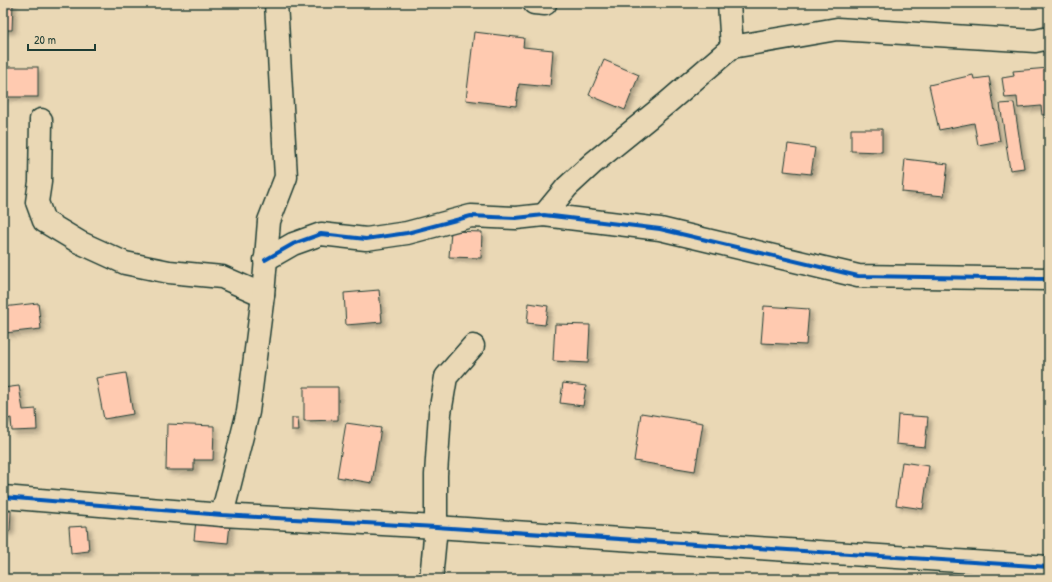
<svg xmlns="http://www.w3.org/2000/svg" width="1052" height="582" viewBox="0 0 1052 582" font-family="'Patrick Hand',sans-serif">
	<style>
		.building { fill: #ffcab0; stroke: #1f3d34; filter: url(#shadow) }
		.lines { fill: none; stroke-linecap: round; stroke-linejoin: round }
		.street-casing { stroke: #1f3d34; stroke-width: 25 }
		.street { stroke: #ead8b5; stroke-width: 22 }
		.cycleway-casing { stroke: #ead8b5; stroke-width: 6 }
		.cycleway { stroke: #0057b8; stroke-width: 4 }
	</style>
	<defs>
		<filter id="shadow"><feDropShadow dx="3.5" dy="3.5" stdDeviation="2" flood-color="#0004"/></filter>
	</defs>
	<rect width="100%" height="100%" fill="#ead8b5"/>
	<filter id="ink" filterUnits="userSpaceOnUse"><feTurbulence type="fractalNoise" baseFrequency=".025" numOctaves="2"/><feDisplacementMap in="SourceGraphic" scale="8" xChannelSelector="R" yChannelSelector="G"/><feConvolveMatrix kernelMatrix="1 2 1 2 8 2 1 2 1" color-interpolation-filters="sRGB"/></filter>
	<g filter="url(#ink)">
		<g class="building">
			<polygon points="3,3 13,3 12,30 3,30"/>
			<polygon points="474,32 524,38 523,47 553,50 550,87 519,84 516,106 466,100"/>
			<polygon points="604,60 639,75 625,110 589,95"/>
			<rect x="3" y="67" width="35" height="30"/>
			<polygon points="1049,68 1049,114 1042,115 1041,106 1018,108 1017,97 1005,98 1002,78 1014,76 1013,71"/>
			<polygon points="973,75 974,79 989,77 1000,141 978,145 974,123 939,130 929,85"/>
			<polygon points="1014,103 1024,168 1010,170 1000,104"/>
			<polygon points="1049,126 1049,142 1046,136 1046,131"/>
			<polygon points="851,129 882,129 882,152 851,151"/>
			<polygon points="788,144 815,148 811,174 784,171"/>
			<polygon points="905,159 948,164 944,196 902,192"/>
			<polygon points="451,231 482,232 481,258 449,257"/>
			<polygon points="379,290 382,322 346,325 344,293"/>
			<polygon points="38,303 41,329 5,333 3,307"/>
			<polygon points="529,303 548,306 545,325 527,323"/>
			<polygon points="764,306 809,309 806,345 761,343"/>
			<polygon points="555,324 590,325 588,363 553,361"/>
			<polygon points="126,373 133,414 104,419 96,378"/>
			<polygon points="563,383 586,386 583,406 560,403"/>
			<polygon points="19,386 23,410 36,409 37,430 12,431 11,418 3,420 3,388"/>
			<polygon points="304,387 338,387 338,420 304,421"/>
			<polygon points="641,413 703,423 695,471 634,461"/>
			<polygon points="898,415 928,417 925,447 896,444"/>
			<polygon points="292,418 298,418 299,431 292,431"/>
			<polygon points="346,423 381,428 372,483 337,477"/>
			<polygon points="167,424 214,426 213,460 194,460 194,470 166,470"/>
			<polygon points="902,462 929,466 923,509 896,505"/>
			<polygon points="3,511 11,511 10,531 3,531"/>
			<polygon points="196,520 230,524 228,543 194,540"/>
			<polygon points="87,526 89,551 71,553 69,527"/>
		</g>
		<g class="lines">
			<defs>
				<g id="street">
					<polyline points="534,3 545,4"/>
					<polyline points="729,3 732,47 837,29 1035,41 1049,38"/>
					<polyline points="41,120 40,182 37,202 44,221 79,242 125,263 169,272 222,277 263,295"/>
					<polyline points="544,215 567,187 593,163 667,103 732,47"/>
					<polyline points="265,260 293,244 321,234 366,239 407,233 471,216 516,218 544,215 660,229 858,276 1049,279"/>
					<polyline points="3,497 222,515 436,527 1049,567"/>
					<polyline points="222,515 248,412 263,295 269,221 286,177 276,3"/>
					<polyline points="431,579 436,527 436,475 440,413 446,377 473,346"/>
				</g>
			</defs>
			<use href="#street" class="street-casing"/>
			<use href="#street" class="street"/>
			<defs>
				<g id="cycleway">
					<polyline points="265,260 293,244 321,234 366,239 407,233 471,216 516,218 544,215 660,229 858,276 1049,279"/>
					<polyline points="3,497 222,515 436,527 1049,567"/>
				</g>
			</defs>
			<use href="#cycleway" class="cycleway-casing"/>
			<use href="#cycleway" class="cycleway"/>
		</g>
	</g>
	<rect width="1052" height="582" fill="none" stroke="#ead8b5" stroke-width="16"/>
	<rect x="8" y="8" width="1036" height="566" fill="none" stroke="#1f3d34" stroke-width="1.5" filter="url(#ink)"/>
	<path d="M28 44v6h67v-6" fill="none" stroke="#1f3d34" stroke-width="2"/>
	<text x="34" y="44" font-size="12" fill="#1f3d34" stroke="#ead8b5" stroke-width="3" paint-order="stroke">20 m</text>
</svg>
